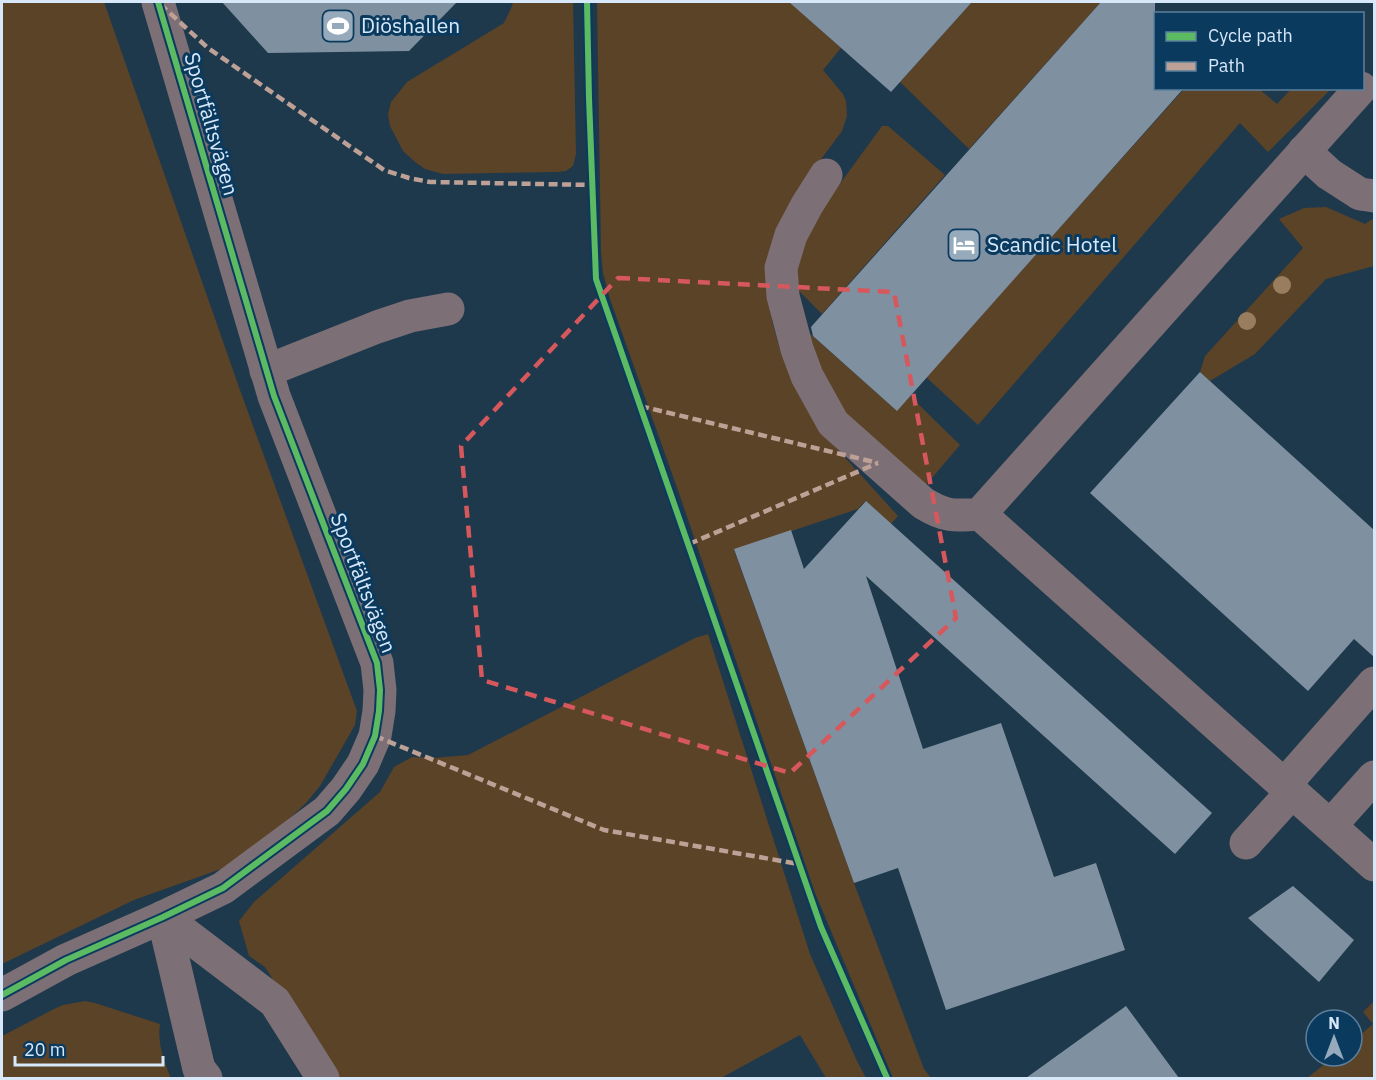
<svg xmlns="http://www.w3.org/2000/svg" width="1376" height="1080" viewBox="0 0 1376 1080" font-family="'IBM Plex Sans',sans-serif">
	<style>
		.green { fill: #5b4328 }
		.building { fill: #7f91a1 }
		.lines { fill: none; stroke-linecap: round; stroke-linejoin: round }
		.minor { stroke: #7c6f75; stroke-width: 33 }
		.quiet { stroke: #bda197; stroke-width: 4.5; stroke-dasharray: 9 4.5; stroke-linecap: butt }
		.cycleway-casing { stroke: #0b3a5f; stroke-width: 10 }
		.cycleway { stroke: #5cba63; stroke-width: 6 }
		.tree { fill: #987e5f }
		.marked { fill: none; stroke: #d6585c; stroke-width: 4.5; stroke-dasharray: 12 8; stroke-linejoin: round }
		.labels { text-anchor: middle; stroke-width: 6; stroke-linejoin: round; paint-order: stroke }
		.poi-label { font-size: 21px; fill: #d6e8f9; stroke: #0b3a5f; text-anchor: start }
		.street-label { font-size: 21px; fill: #d6e8f9; stroke: #0b3a5f }
	</style>
	<rect width="100%" height="100%" fill="#1e384c"/>
	<g class="green">
		<polygon points="2,2 104,2 240,390 357,711 355,725 320,786 306,803 271,836 221,869 134,900 2,964"/>
		<polygon points="513,2 573,2 576,154 573,166 566,171 558,172 443,174 425,169 415,162 403,151 390,126 388,114 391,102 407,82 504,23 512,6"/>
		<polygon points="597,2 815,2 803,14 841,48 823,70 843,94 846,101 847,116 842,131 816,166 768,286 772,321 779,346 789,372 821,431 898,516 891,524 865,501 858,509 734,550 854,883 924,1069 931,1078 893,1078 815,893 680,496 610,299 603,273 601,252"/>
		<polygon points="972,2 1101,2 969,149 900,82"/>
		<polygon points="1184,89 1259,89 1277,104 1291,89 1331,89 1268,152 1240,123 978,425 926,377"/>
		<polygon points="882,126 888,126 945,175 822,314 799,291 793,276 797,254 822,206 839,185"/>
		<polygon points="1326,207 1365,224 1374,218 1374,266 1326,279 1255,354 1210,381 1200,372 1205,356 1303,248 1279,219 1304,208"/>
		<polygon points="807,331 896,410 910,396 960,445 926,485 867,441 822,382"/>
		<polygon points="708,634 810,954 857,1061 866,1078 826,1078 800,1035 721,1078 335,1078 265,967 249,956 239,921 254,902 380,792 394,767 412,757 433,758 468,755 695,638"/>
		<path d="M85,1001L95,1003L160,1024C157,1042 164,1062 171,1078H2V1036L54,1009L63,1005Z"/>
		<polygon points="1374,1001 1374,1078 1307,1078 1335,1056 1352,1056 1352,1042 1373,1024 1363,1012"/>
	</g>
	<g class="building">
		<polygon points="222,2 457,2 409,51 268,53"/>
		<polygon points="789,2 972,2 891,92"/>
		<polygon points="1101,2 1155,2 1155,88 1184,88 897,411 813,336 811,327"/>
		<polygon points="1200,372 1374,530 1374,657 1354,639 1308,691 1090,493"/>
		<polygon points="866,501 1212,813 1175,854 866,576 923,749 1001,723 1054,877 1096,863 1125,950 946,1010 898,868 854,883 734,549 791,530 804,569"/>
		<polygon points="1293,886 1354,940 1319,982 1248,918"/>
		<polygon points="1126,1006 1179,1078 1026,1078"/>
	</g>
	<g class="lines">
		<g class="minor">
			<polyline points="1304,151 1329,174 1360,194 1374,196"/>
			<path d="M826,175L807,205L791,235L781,268L783,296L797,349L807,376L833,423L923,503C945,517 955,516 980,514L1361,88"/>
			<polyline points="266,371 377,327 410,316 448,309"/>
			<polyline points="980,514 1374,865"/>
			<polyline points="1285,784 1374,683"/>
			<polyline points="1331,825 1374,777"/>
			<polyline points="1246,843 1293,791"/>
			<polyline points="163,917 275,1002 323,1078"/>
			<polyline points="163,917 199,1069 206,1078"/>
			<polyline points="2,995 66,960 163,917 223,888 327,811 346,789 363,764 375,736 379,711 380,690 377,663 274,396 158,2"/>
		</g>
		<g class="quiet">
			<polyline points="160,4 208,48 384,170 409,178 430,182 592,185"/>
			<polyline points="640,406 878,463"/>
			<polyline points="689,544 878,463"/>
			<polyline points="375,736 604,830 799,864"/>
		</g>
		<defs>
			<g id="cycleway">
				<polyline points="587,2 589,98 596,279 821,927 887,1078"/>
				<polyline points="2,995 66,960 163,917 223,888 327,811 346,789 363,764 375,736 379,711 380,690 377,663 274,396 158,2"/>
			</g>
		</defs>
		<use href="#cycleway" class="cycleway-casing"/>
		<use href="#cycleway" class="cycleway"/>
	</g>
	<g class="tree">
		<circle cx="1282" cy="285" r="9"/>
		<circle cx="1247" cy="321" r="9"/>
	</g>
	<path class="marked" d="M618,278L894,292L956,618L790,773L482,680L461,446Z"/>
	<defs>
		<symbol id="stadium-square" viewBox="-11 -11 22 22"><rect x="-9" y="-9" width="18" height="18" rx="4" fill="#96aabc" stroke="#0b3a5f"/><path d="M0-5a6.5 5 0 1 0 0 10a6.5 5 0 1 0 0-10ZM-3.5-1.8h7v3.6h-7Z" fill="#fff"/></symbol>
		<symbol id="hotel-square" viewBox="-11 -11 22 22"><rect x="-9" y="-9" width="18" height="18" rx="4" fill="#96aabc" stroke="#0b3a5f"/><path d="M-6-4.5h1.5V1H6V5H4.5V3h-9V5H-6ZM-4 0a1.8 1.8 0 1 1 3.6 0ZM.5 0V-2.5h3Q6-2.5 6 0Z" fill="#fff"/></symbol>
	</defs>
	<g fill-rule="evenodd">
		<use href="#stadium-square" x="319" y="7" width="38" height="38"/>
		<use href="#hotel-square" x="945" y="226" width="38" height="38"/>
	</g>
	<g class="labels">
		<g class="poi-label">
			<text x="361" y="33">Diöshallen</text>
			<text x="987" y="252">Scandic Hotel</text>
		</g>
		<g class="street-label">
			<text transform="translate(211 124) rotate(74)" y="7">Sportfältsvägen</text>
			<text transform="translate(363 583) rotate(69)" y="7">Sportfältsvägen</text>
		</g>
	</g>
	<rect width="1376" height="1080" fill="none" stroke="#d6e8f9" stroke-width="6"/>
	<rect x="1154" y="12" width="210" height="78" fill="#0b3a5f" stroke="#5c809d" stroke-width="1.5"/>
	<rect x="1166" y="32" width="30" height="9" fill="#5cba63" stroke="#5c809d" stroke-width="1.5"/>
	<text x="1208" y="42" font-size="18" fill="#d6e8f9">Cycle path</text>
	<rect x="1166" y="62" width="30" height="9" fill="#bda197" stroke="#5c809d" stroke-width="1.5"/>
	<text x="1208" y="72" font-size="18" fill="#d6e8f9">Path</text>
	<g transform="translate(1334 1038)"><circle r="28" fill="#0b3a5f" stroke="#5c809d" stroke-width="1.5"/>
	<path d="M0-4.5L10 22L0 15L-10 22Z" fill="#96aabc"/>
	<text y="-9" font-size="16" font-weight="bold" text-anchor="middle" fill="#d6e8f9">N</text>
	</g>
	<path d="M15 1056v9h148v-9" fill="none" stroke="#d6e8f9" stroke-width="3"/>
	<text x="24" y="1056" font-size="18" fill="#d6e8f9" stroke="#0b3a5f" stroke-width="4.5" paint-order="stroke">20 m</text>
</svg>
